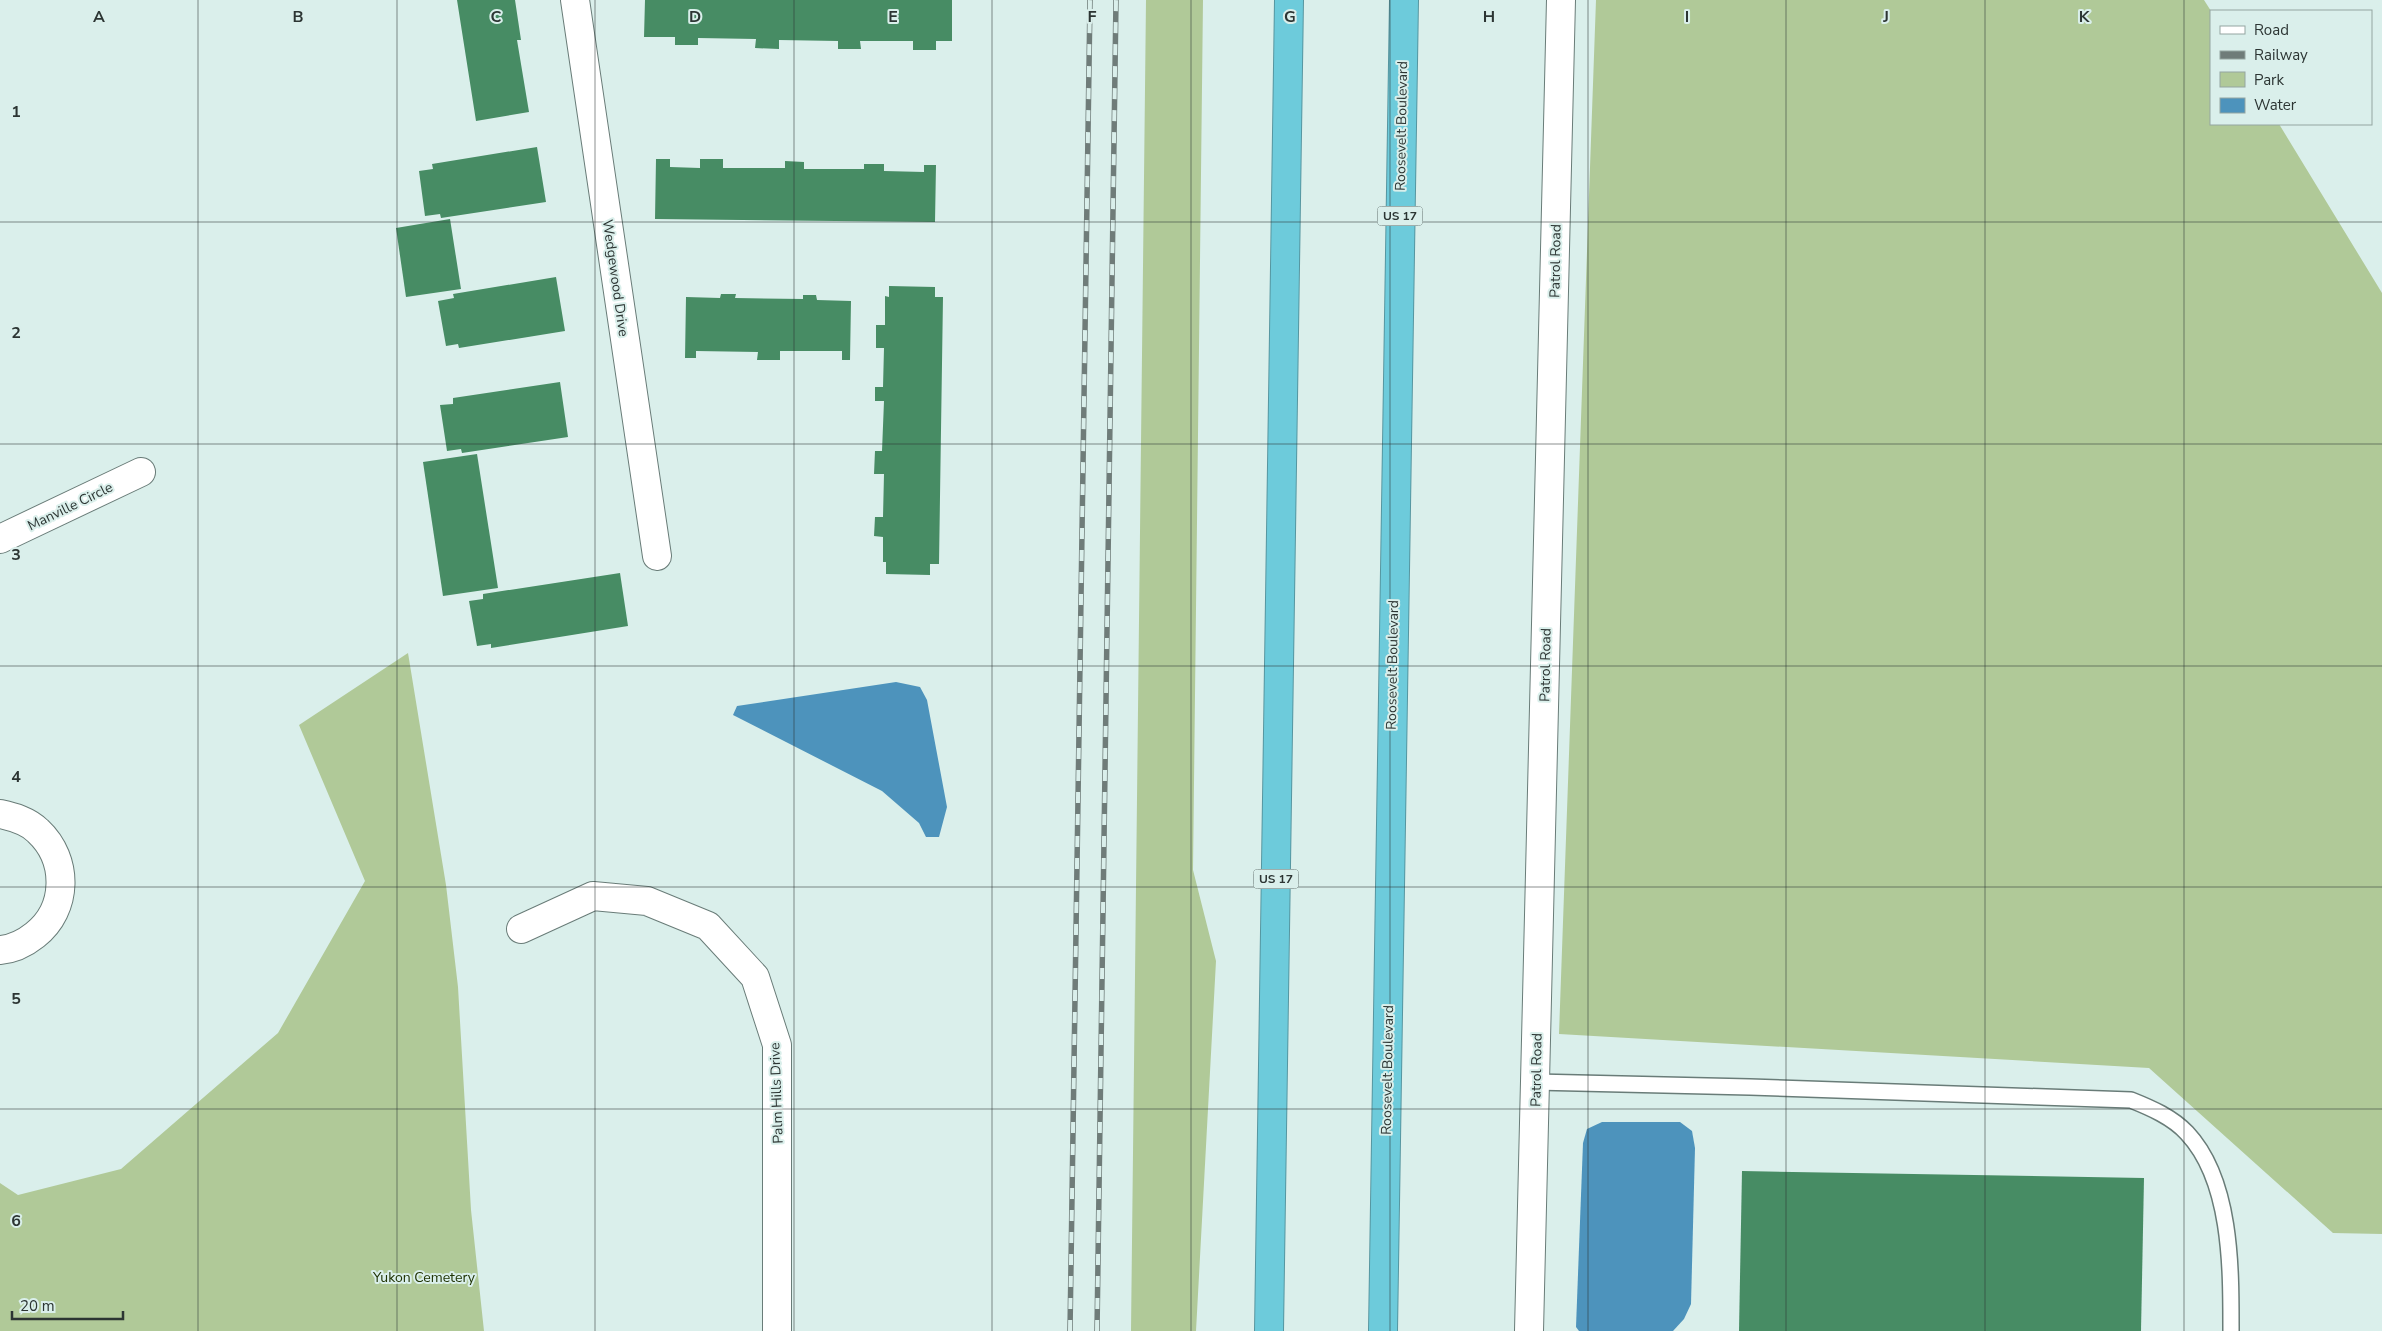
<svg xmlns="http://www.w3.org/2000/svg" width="2382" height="1331" viewBox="0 0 2382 1331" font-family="'Nunito Sans',sans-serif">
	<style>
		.green { fill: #b0c998 }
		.water { fill: #4d93bc }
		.building { fill: #478c64 }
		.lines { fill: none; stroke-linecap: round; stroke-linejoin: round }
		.lane-casing { stroke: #697c78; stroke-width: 18 }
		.street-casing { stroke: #697c78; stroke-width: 30 }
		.highway-casing { stroke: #5696a0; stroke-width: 30 }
		.lane { stroke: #fff; stroke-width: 15 }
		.street { stroke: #fff; stroke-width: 28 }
		.highway { stroke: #6dcbdb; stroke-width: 28 }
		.rail-casing { stroke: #6f7c79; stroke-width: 5.5 }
		.rail { stroke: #daefeb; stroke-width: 4; stroke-dasharray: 11; stroke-linecap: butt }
		.grid { fill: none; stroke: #2c3533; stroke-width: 1; stroke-opacity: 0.55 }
		.labels { text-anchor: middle; stroke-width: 4; stroke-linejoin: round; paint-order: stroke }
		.shield { fill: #daefeb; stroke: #606d6a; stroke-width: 1 }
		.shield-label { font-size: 12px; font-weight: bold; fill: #2c3533 }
		.street-label { font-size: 14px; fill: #2c3533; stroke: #daefeb }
		.park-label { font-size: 14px; fill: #203405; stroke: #daefeb }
		.grid-label { font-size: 16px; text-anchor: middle; font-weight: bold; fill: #2c3533; stroke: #daefeb; stroke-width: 4; stroke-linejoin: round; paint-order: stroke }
	</style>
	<rect width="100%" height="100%" fill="#daefeb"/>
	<g class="green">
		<polygon points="1146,0 1203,0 1193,870 1216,961 1196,1331 1131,1331"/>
		<polygon points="1596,0 2204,0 2211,11 2211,124 2279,124 2382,293 2382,1234 2333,1233 2149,1068 1559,1034"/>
		<polygon points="408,653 446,885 458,987 471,1210 484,1331 0,1331 0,1183 18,1195 121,1169 278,1033 365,881 299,725"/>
	</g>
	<g class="water">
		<polygon points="896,682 920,687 927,700 947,807 939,837 926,837 919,823 882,791 733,715 737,706"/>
		<polygon points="1602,1122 1680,1122 1692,1131 1695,1148 1691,1304 1684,1319 1673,1331 1579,1331 1576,1327 1583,1143 1587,1129"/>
	</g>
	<g class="building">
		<polygon points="457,0 515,0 521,40 517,40 529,112 476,121"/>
		<polygon points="645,0 952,0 952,41 936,41 936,50 913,50 913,41 860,41 861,49 838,49 838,41 779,40 779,49 755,48 756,39 698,38 698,45 675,45 675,37 644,37"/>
		<polygon points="537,147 546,202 441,218 440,214 425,216 419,171 433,169 432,164"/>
		<polygon points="656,159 670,159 670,167 700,168 700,159 723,159 723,168 785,168 785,161 804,162 804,169 864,169 864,164 884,164 884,171 924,172 924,165 936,165 935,222 655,219"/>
		<polygon points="450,219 461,289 406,297 396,228"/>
		<polygon points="556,277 565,331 459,348 458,344 446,346 438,301 454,298 453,294"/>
		<polygon points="889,286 935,287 935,297 943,297 939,564 930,564 930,575 886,574 886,562 883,562 883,537 874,536 875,517 883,517 884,474 874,474 875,451 882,451 884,401 875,401 875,387 883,387 884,348 876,348 876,325 885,325 885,296 889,297"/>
		<polygon points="721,294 736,294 735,298 803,299 803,295 816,295 817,300 851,301 850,360 842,360 842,351 780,351 780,360 757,360 758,352 696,351 696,358 685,358 686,297 720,298"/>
		<polygon points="560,382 568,437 462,453 461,449 447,451 440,405 453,404 453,398"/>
		<polygon points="477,454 498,588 443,596 423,462"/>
		<polygon points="620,573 628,626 491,648 491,644 477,646 469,601 483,599 483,594"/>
		<polygon points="1742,1171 2144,1178 2141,1331 1739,1331"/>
	</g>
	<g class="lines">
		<defs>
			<path id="lane" d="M1535,1082L1750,1087L2131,1100C2151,1108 2172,1117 2187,1133C2232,1181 2231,1269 2231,1331"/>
			<g id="street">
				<polyline points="575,0 657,556"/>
				<polyline points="0,539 141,472"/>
				<path d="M0,814C14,817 28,821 38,831C69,860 68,909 35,935C25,943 13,949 0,950"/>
				<polyline points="521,929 593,896 647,901 708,926 755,977 777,1045 777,1331"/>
				<polyline points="1529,1331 1561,0"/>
			</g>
			<g id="highway">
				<polyline points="1269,1331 1289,0"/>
				<polyline points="1383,1331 1404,0"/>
			</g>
		</defs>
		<use href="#lane" class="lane-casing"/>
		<use href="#street" class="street-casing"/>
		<use href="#highway" class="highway-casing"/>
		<use href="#lane" class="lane"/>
		<use href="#street" class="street"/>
		<use href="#highway" class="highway"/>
		<defs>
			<g id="rail">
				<polyline points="1070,1331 1090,0"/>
				<polyline points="1097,1331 1116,0"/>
			</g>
		</defs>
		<use href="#rail" class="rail-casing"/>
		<use href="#rail" class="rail"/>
	</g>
	<path class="grid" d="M198,0V1331M397,0V1331M595,0V1331M794,0V1331M992,0V1331M1191,0V1331M1390,0V1331M1588,0V1331M1786,0V1331M1985,0V1331M2184,0V1331M0,222H2382M0,444H2382M0,666H2382M0,887H2382M0,1109H2382"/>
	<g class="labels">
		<g class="shield">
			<rect x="1377.5" y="206.5" width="45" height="19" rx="4"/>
			<rect x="1253.5" y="869.5" width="45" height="19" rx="4"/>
		</g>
		<g class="shield-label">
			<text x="1400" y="220">US 17</text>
			<text x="1276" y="883">US 17</text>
		</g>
		<g class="street-label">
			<text transform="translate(1401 126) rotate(-89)" y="5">Roosevelt Boulevard</text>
			<text transform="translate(1555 261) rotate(-89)" y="5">Patrol Road</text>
			<text transform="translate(616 278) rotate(82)" y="5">Wedgewood Drive</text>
			<text transform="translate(70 506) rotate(-26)" y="5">Manville Circle</text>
			<text transform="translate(1392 665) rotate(-89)" y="5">Roosevelt Boulevard</text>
			<text transform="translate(1545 665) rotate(-89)" y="5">Patrol Road</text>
			<text transform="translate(1387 1070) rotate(-89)" y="5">Roosevelt Boulevard</text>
			<text transform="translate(1536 1070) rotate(-89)" y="5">Patrol Road</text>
			<text transform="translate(776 1093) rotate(-92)" y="5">Palm Hills Drive</text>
		</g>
		<g class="park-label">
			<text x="424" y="1282">Yukon Cemetery</text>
		</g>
	</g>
	<g class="grid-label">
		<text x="99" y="22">A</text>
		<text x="298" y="22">B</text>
		<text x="496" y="22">C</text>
		<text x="695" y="22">D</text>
		<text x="893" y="22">E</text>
		<text x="1092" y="22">F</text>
		<text x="1290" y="22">G</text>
		<text x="1489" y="22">H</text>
		<text x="1687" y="22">I</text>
		<text x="1886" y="22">J</text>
		<text x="2084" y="22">K</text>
		<text x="16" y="117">1</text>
		<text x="16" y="338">2</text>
		<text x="16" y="560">3</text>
		<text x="16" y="782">4</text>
		<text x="16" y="1004">5</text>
		<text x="16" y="1226">6</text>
	</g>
	<rect x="2210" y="10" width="162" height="115" fill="#daefeb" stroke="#94a5a1"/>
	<rect x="2220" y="26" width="25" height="8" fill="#ffffff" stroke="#94a5a1"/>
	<text x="2254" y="35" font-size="15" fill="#2c3533">Road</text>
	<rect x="2220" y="51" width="25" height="8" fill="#6f7c79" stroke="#94a5a1"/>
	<text x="2254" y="60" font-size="15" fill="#2c3533">Railway</text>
	<rect x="2220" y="72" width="25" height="15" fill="#b0c998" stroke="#94a5a1"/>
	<text x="2254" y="85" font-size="15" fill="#2c3533">Park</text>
	<rect x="2220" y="98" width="25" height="15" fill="#4d93bc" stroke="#94a5a1"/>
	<text x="2254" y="110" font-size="15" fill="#2c3533">Water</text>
	<path d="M12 1311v8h111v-8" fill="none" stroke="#2c3533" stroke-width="2.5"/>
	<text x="20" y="1311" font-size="15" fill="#2c3533" stroke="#daefeb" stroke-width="4" paint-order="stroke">20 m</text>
</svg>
